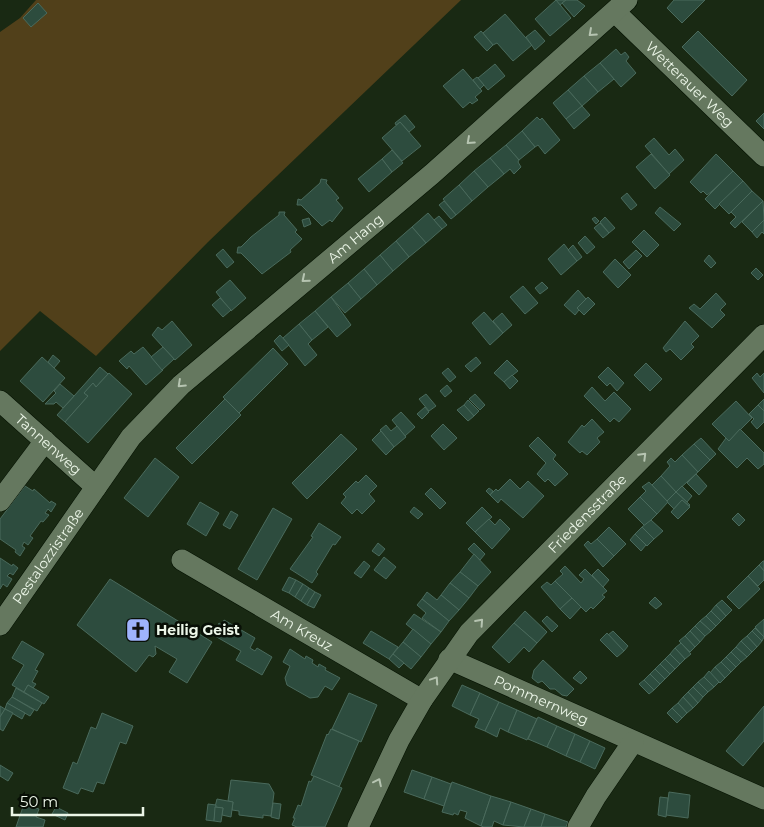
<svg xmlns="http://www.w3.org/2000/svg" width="764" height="827" viewBox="0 0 764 827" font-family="Montserrat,sans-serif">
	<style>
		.green { fill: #51401a }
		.building { fill: #2d4c3e; stroke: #4a6a5c }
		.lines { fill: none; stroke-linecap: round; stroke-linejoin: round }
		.minor-casing { stroke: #041101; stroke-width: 22 }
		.minor { stroke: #65785f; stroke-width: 21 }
		.oneway { stroke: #b6c4b1 }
		.labels { text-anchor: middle; stroke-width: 5; stroke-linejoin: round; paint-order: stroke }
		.street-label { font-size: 14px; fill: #ecf6e8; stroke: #080f06 }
		.poi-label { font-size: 14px; font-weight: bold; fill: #ecf6e8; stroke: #080f06; text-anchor: start }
	</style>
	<rect width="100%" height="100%" fill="#192913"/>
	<polygon class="green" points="36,0 461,0 208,242 96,356 40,311 0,351 0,32 20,18"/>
	<g class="building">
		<polygon points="555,0 566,0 560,5"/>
		<polygon points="556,0 571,18 550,36 535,19"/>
		<polygon points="566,0 577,0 585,6 574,17 562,3"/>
		<polygon points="674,0 705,0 682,23 667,8"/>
		<polygon points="38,3 47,13 31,27 23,18"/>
		<polygon points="505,14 532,45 513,61 497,43 493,45 483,33"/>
		<polygon points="535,30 545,41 535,50 526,37"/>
		<polygon points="481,31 493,45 487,51 474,37"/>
		<polygon points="698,31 747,80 732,96 682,47"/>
		<polygon points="616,49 621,55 625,52 629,57 626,61 636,73 621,87 600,63"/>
		<polygon points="600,63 614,79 598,92 584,76"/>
		<polygon points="495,64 505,76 488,90 478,78"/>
		<polygon points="463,69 482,91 475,97 478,100 472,104 470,102 463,108 443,86"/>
		<polygon points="584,76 598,92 582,106 568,90"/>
		<polygon points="477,77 484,85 480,89 473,80"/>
		<polygon points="568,90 582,106 566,119 553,103"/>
		<polygon points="582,106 590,115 574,129 566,119"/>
		<polygon points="764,113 764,129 756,121"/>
		<polygon points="405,115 415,127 409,132 400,122 396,125 395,123"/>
		<polygon points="537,117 540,120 542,118 560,140 545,154 538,145 535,147 522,131"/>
		<polygon points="400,122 421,146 402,161 382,138"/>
		<polygon points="522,131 535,147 519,160 506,145"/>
		<polygon points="654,138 669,155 675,149 684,160 669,174 645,146"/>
		<polygon points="506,145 519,160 518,162 521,167 514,174 510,169 504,174 490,158"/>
		<polygon points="392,150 403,163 392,172 382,159"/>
		<polygon points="651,154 670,175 655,189 636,167"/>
		<polygon points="716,154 733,171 711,192 707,195 703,191 701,193 690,182"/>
		<polygon points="490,158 504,174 488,187 474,171"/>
		<polygon points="382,159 392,172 369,192 358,179"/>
		<polygon points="474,171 488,187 472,201 459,185"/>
		<polygon points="733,171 743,181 715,209 705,199"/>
		<polygon points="321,179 327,180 326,183 339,198 336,200 343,208 332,222 330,220 322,226 301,205 297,205 298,199 301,200 320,183"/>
		<polygon points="743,181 752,191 729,214 719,204"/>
		<polygon points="459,185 472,201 456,215 443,199"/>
		<polygon points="752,191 763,201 735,228 730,223 736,217 731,212"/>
		<polygon points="627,193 637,205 631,210 621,198"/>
		<polygon points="444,201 456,215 451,219 439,205"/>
		<polygon points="763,201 764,220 752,232 742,222"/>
		<polygon points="660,207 681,224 674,231 655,213"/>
		<polygon points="279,212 285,212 284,215 297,230 295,232 302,239 290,250 291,252 262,274 241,253 237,253 238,247 241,247 251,237 279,215"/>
		<polygon points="428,213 442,229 426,243 412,227"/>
		<polygon points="439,216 447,225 442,229 434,220"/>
		<polygon points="595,217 599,221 596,224 592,219"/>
		<polygon points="605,217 615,228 609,233 600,222"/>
		<polygon points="309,218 311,224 304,227 302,220"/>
		<polygon points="764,220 764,234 762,232 757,238 752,232"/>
		<polygon points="600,223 609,233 603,238 594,228"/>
		<polygon points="412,227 426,243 409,257 396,241"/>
		<polygon points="644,230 659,245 647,257 632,242"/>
		<polygon points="585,236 595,247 587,254 578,243"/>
		<polygon points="396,241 409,257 393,271 380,255"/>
		<polygon points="564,244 577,261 561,275 548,259"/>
		<polygon points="573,245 582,257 577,261 568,250"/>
		<polygon points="223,249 234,262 227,268 216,255"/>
		<polygon points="636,250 642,256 629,269 623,262"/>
		<polygon points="380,255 393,271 377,285 364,269"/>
		<polygon points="709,255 716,263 711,268 704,261"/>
		<polygon points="615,259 631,275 618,288 603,272"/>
		<polygon points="756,268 763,275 758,280 751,273"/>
		<polygon points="364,269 377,285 361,299 348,283"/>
		<polygon points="230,280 246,298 231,311 216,292"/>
		<polygon points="542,282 548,288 540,294 535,288"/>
		<polygon points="348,283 361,299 345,313 331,297"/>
		<polygon points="523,286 538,303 525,314 510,297"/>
		<polygon points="578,290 586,299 577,308 579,310 575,315 564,305"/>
		<polygon points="716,293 726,304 720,310 725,315 712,328 689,308 694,304 700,309"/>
		<polygon points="331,297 351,325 337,337 315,311"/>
		<polygon points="588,297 595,304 584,315 577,308"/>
		<polygon points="220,298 231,310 223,317 212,305"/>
		<polygon points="315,311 328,327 312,340 299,324"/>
		<polygon points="484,312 503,333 490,345 472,323"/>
		<polygon points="502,313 512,325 503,333 493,321"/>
		<polygon points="172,321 192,345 175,360 152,335 158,327 162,330"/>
		<polygon points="685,321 699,336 691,344 694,347 681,360 670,349 666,352 663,348"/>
		<polygon points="299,324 312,340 308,344 317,355 305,366 283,338"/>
		<polygon points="280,335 289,345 282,351 274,341"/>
		<polygon points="143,347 163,370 146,385 129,366 127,369 119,361 131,351 134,354"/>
		<polygon points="163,347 174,359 162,370 151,357"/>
		<polygon points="273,348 288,364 239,413 223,397"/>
		<polygon points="53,355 60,361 54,368 48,362"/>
		<polygon points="42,357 65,378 43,402 20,381"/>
		<polygon points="476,357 481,363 471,372 465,366"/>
		<polygon points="507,360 518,371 504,382 494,373"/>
		<polygon points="646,363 662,379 650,391 634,375"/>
		<polygon points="100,367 108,374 96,387 93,383 84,393 88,396 65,422 57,415"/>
		<polygon points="608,367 624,383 617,391 610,383 607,386 598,377"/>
		<polygon points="448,368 456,377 450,382 442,373"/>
		<polygon points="109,373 132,394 88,443 65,422 88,396 84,393 93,383 96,387"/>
		<polygon points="757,373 760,377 764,373 764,393 752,378"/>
		<polygon points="512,375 518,381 510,389 504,382"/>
		<polygon points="60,384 74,396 63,408 56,402 54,404 45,404 56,393 54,391"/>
		<polygon points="447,385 452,391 445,397 440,391"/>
		<polygon points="592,387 605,401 614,392 631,409 619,422 614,418 610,422 584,396"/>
		<polygon points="426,394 436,406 429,411 419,399"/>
		<polygon points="475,394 485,405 480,410 469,399"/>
		<polygon points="225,399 241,415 192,464 176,448"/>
		<polygon points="764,399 764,411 758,405"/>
		<polygon points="468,400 479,411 474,416 464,405"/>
		<polygon points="736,401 752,418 729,441 712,424"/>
		<polygon points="464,405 474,416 468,421 457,410"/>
		<polygon points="758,405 764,411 764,422 757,429 751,422 754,419 749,414"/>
		<polygon points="425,407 429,412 422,419 417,414"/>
		<polygon points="401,412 415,427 405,436 392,420"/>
		<polygon points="592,419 604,432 597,438 600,442 587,455 582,451 580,453 568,442 582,425 584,427"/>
		<polygon points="443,424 457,438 444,450 431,436"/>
		<polygon points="386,425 391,431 397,426 406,437 394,447 380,430"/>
		<polygon points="740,429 764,453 764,464 758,469 747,458 737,468 718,449 726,438 729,441"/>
		<polygon points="381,431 394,447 386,455 372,440"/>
		<polygon points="341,434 357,449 307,499 292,483"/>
		<polygon points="538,437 556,455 553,459 568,474 555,486 548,479 545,482 537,474 546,463 529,446"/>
		<polygon points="701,438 716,454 710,460 694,444"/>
		<polygon points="694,444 710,460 698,472 682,455"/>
		<polygon points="682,455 698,472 676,492 661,476 670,466 667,462 671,458 675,462"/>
		<polygon points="155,458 179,477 148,517 124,498"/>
		<polygon points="696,474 707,486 699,495 687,483"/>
		<polygon points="366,475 377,486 369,494 375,501 362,514 357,509 352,514 341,503 346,497 343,494 356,481 358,483"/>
		<polygon points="661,476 676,492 667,501 652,485"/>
		<polygon points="510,479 520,489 528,481 544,496 523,518 501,499 498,503 490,495 496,489 498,491"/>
		<polygon points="649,482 668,502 657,514 640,497 646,491 642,487"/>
		<polygon points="25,486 33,491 34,489 50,503 51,501 56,504 51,512 48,509 45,513 49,515 43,522 41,521 30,536 33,538 28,545 24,542 22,546 25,548 20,556 15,552 16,550 0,539 0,519"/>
		<polygon points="682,486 692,496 687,502 676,492"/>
		<polygon points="431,488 446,503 440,509 425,494"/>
		<polygon points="489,488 493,491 490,495 486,491"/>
		<polygon points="676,492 690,505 689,506 682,500 674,509 668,503 667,501"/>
		<polygon points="640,497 657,514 645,526 628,509"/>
		<polygon points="682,500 690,507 678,519 671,512"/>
		<polygon points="200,502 219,513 206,536 187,524"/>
		<polygon points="414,507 423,514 418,519 410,512"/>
		<polygon points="482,507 492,517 475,532 466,523"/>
		<polygon points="273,508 292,519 257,580 238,569"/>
		<polygon points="231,511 238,515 230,529 223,525"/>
		<polygon points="738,513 745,520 739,526 732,519"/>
		<polygon points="489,519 495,525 500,519 510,529 492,549 475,532"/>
		<polygon points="651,520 663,531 654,539 642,527"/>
		<polygon points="319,523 341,537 335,545 333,544 316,572 318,574 312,583 290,569 313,537 311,536"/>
		<polygon points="609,527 626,544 614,556 597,539"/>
		<polygon points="642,527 654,539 647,546 635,534"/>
		<polygon points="635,534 646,545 641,551 630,540"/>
		<polygon points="597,539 614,556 603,567 584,545 588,541 591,544"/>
		<polygon points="378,543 385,549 379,556 372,551"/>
		<polygon points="474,543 485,554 480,560 468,549"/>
		<polygon points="474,554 491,572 478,586 460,572"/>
		<polygon points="384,557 396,567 386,579 374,570"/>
		<polygon points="0,558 12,566 13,564 18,568 13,575 10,573 7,576 12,579 7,587 3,584 0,589"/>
		<polygon points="364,561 370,566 361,578 354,573"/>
		<polygon points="763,561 764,561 764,571 759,565"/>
		<polygon points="759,565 764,571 764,580 758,586 748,576"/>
		<polygon points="565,566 581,583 584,579 579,575 585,569 607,591 602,595 605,597 593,609 591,607 586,612 555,581 563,574 560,571"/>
		<polygon points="598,569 609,580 603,587 592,575"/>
		<polygon points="460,572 478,586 469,598 450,583"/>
		<polygon points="748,576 760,589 739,609 727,597"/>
		<polygon points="289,577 296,580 289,593 282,590"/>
		<polygon points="110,579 212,642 187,683 169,672 177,659 155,646 156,654 153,657 149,655 136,672 77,625"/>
		<polygon points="296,580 303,584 295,597 289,593"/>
		<polygon points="555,581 572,598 560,609 541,587 547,582 551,585"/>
		<polygon points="450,583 469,598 459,610 441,595"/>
		<polygon points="303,584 309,588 301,601 295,597"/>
		<polygon points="309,588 315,592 307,605 301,601"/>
		<polygon points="315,592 321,595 314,608 307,605"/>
		<polygon points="427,592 437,600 441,595 459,610 449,621 422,599"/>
		<polygon points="655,597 662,604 656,609 649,603"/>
		<polygon points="572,598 581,607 570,619 560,609"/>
		<polygon points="422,599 449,621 441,632 422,618 426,613 417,605"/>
		<polygon points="722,600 732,610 726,616 716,605"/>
		<polygon points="716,605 726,616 721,621 711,611"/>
		<polygon points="525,611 547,632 537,643 514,623"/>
		<polygon points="711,611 721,621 716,626 706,616"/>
		<polygon points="414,614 441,632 431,644 406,624"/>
		<polygon points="547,616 558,626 552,632 542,621"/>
		<polygon points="706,616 716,626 711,631 700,621"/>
		<polygon points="764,619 764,637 755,627"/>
		<polygon points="224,620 255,638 250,648 255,651 257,648 272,657 262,675 236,660 241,651 215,636 219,628 217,627 219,623 222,625"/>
		<polygon points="700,621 711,631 705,636 695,626"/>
		<polygon points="514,623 537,643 529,652 524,647 509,663 492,647"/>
		<polygon points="695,626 705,636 700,642 690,631"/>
		<polygon points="755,628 764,637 762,641 752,631"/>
		<polygon points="413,629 431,644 421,657 403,642"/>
		<polygon points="371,631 398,647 389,659 363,643"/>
		<polygon points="613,631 628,646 624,651 608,635"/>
		<polygon points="690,631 700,642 695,647 685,636"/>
		<polygon points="752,631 762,641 757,647 747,636"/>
		<polygon points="607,633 624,651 617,657 600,640"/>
		<polygon points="685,636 695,647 690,652 679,641"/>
		<polygon points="747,636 757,647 752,652 741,641"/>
		<polygon points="22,641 44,654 35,670 38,671 32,682 36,684 33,688 28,685 24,692 12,685 24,665 12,658"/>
		<polygon points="741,641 752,652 747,657 736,647"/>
		<polygon points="403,642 421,657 411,669 393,654"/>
		<polygon points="681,643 691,654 685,659 675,648"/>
		<polygon points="736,647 747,657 741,662 731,652"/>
		<polygon points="675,648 685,659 680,664 670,654"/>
		<polygon points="290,649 305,659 306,656 313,660 312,663 318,667 319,664 326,668 325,670 340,678 332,690 325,686 318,697 310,698 287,685 285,678 290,666 283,662"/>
		<polygon points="731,652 741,662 736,667 726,657"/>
		<polygon points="393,654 404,663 399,668 389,659"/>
		<polygon points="670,654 680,664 675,669 665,659"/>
		<polygon points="726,657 736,667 731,672 721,662"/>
		<polygon points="665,659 675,669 670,674 660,664"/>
		<polygon points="543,660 574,689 567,696 562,695 555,689 550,689 542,681 538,683 532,678 534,670"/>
		<polygon points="721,662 731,672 725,678 715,667"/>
		<polygon points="660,664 670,674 665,679 655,669"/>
		<polygon points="715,667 725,678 720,683 710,673"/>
		<polygon points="655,669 665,679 660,684 650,674"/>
		<polygon points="580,671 587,678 581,684 573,678"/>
		<polygon points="709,671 719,682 714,687 704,677"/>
		<polygon points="650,674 660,684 654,690 644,680"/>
		<polygon points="704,677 714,687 708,692 698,682"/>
		<polygon points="644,680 654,690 649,694 639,684"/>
		<polygon points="698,682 708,692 703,697 693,687"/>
		<polygon points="28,685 49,697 44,704 24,692"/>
		<polygon points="462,685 480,693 470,715 452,706"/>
		<polygon points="693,687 703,697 698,703 688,692"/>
		<polygon points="16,688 42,703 37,711 12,697"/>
		<polygon points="688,692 698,703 693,708 683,697"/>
		<polygon points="349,693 377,705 361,742 332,729"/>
		<polygon points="480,693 499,702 485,731 475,727 479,719 470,715"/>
		<polygon points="12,697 34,710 30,716 7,703"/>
		<polygon points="683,697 693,708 687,713 678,703"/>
		<polygon points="499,702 517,710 508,732 500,728 497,737 485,731"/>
		<polygon points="7,703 25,713 22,719 5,709"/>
		<polygon points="678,703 687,713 682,718 672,708"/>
		<polygon points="0,706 5,709 0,717"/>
		<polygon points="764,706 764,741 743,766 726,751"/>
		<polygon points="672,708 682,718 677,723 667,713"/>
		<polygon points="5,709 13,713 3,731 0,729 0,717"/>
		<polygon points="517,710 537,719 527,740 508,732"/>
		<polygon points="102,713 133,726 126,744 120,742 104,784 97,782 93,792 81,788 78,794 63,788 73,762 77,764 91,727 96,729"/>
		<polygon points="538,717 557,726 547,747 528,739"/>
		<polygon points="557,726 575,734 566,756 547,747"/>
		<polygon points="331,729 359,741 339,787 311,775 327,734 328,735"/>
		<polygon points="575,734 590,741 580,762 566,756"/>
		<polygon points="590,741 605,748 595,769 580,762"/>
		<polygon points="0,765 13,773 8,781 0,776"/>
		<polygon points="412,770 432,777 424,799 404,792"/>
		<polygon points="314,776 342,788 325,827 297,827 292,825 295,818 293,818 298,805 301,806 309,781 311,782"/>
		<polygon points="432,777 451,784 444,806 424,799"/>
		<polygon points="231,780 269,784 274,793 271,816 263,815 263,818 239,815 239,811 232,810 233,802 228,801"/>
		<polygon points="452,782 491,796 481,826 465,818 467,812 460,810 458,815 454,813 453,815 442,812"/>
		<polygon points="669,792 690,795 688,818 666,815"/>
		<polygon points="491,796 511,802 503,825 494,821 492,827 484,827 481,826"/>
		<polygon points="660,797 668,798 666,817 658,815"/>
		<polygon points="217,799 233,802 231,817 222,815 223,808 215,807"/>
		<polygon points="511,802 531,809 524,827 503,825"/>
		<polygon points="273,803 281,804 279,819 271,817"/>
		<polygon points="24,804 39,809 36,817 45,820 43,827 16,827"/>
		<polygon points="208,804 216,805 214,821 206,820"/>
		<polygon points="56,807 68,813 65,820 52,814"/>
		<polygon points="215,807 223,808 221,822 214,821"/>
		<polygon points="531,809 545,814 541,827 524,827"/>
		<polygon points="545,814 568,822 566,827 541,827"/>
	</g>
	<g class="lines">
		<defs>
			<g id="minor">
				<path id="s1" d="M615,12L764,156"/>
				<path id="s2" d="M0,401L96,487"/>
				<polyline points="0,501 45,441"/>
				<path id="s3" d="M182,560L422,700"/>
				<path id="s4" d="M0,625L131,437L181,385L432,174L627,0"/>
				<path id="s5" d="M449,659L764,799"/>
				<path id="s6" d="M358,827L399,740L422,700L469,633L764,335"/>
				<polyline points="578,827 596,796 633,742"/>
			</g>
		</defs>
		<use href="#minor" class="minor-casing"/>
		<use href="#minor" class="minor"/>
	</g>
	<defs><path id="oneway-chevron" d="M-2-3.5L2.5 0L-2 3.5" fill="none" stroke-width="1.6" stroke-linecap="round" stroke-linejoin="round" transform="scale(1.25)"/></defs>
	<g class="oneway">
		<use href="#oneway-chevron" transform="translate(592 33) rotate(138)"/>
		<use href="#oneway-chevron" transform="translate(470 141) rotate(138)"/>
		<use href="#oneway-chevron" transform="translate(305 279) rotate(140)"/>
		<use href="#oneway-chevron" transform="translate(181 384) rotate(137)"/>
		<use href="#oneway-chevron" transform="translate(643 456) rotate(-45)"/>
		<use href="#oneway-chevron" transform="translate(480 622) rotate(-48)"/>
		<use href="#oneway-chevron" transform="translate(435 680) rotate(-56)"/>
		<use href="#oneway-chevron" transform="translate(378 782) rotate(-64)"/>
	</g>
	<defs>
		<symbol id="church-square" viewBox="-11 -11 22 22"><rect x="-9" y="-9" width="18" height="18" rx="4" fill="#9fb3fd" stroke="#080f06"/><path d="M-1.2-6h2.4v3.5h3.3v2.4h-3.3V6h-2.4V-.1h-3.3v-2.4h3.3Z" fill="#111"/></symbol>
	</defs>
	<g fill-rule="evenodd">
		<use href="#church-square" x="124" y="616" width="28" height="28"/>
	</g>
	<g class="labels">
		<g class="street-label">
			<text dy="5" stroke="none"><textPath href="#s1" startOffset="104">Wetterauer Weg</textPath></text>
			<text dy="5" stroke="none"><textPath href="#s4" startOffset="529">Am Hang</textPath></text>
			<text dy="5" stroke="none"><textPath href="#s2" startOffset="65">Tannenweg</textPath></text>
			<text dy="5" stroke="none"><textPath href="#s6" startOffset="392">Friedensstraße</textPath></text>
			<text dy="5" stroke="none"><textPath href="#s4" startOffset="84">Pestalozzistraße</textPath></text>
			<text dy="5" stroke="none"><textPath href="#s3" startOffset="139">Am Kreuz</textPath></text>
			<text dy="5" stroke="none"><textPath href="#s5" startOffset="101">Pommernweg</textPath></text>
		</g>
		<g class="poi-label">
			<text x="156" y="635">Heilig Geist</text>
		</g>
	</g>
	<path d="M12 807v8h131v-8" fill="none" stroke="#ecf6e8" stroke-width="2.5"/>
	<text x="20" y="807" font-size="15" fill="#ecf6e8" stroke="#080f06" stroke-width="4" paint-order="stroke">50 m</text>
</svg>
